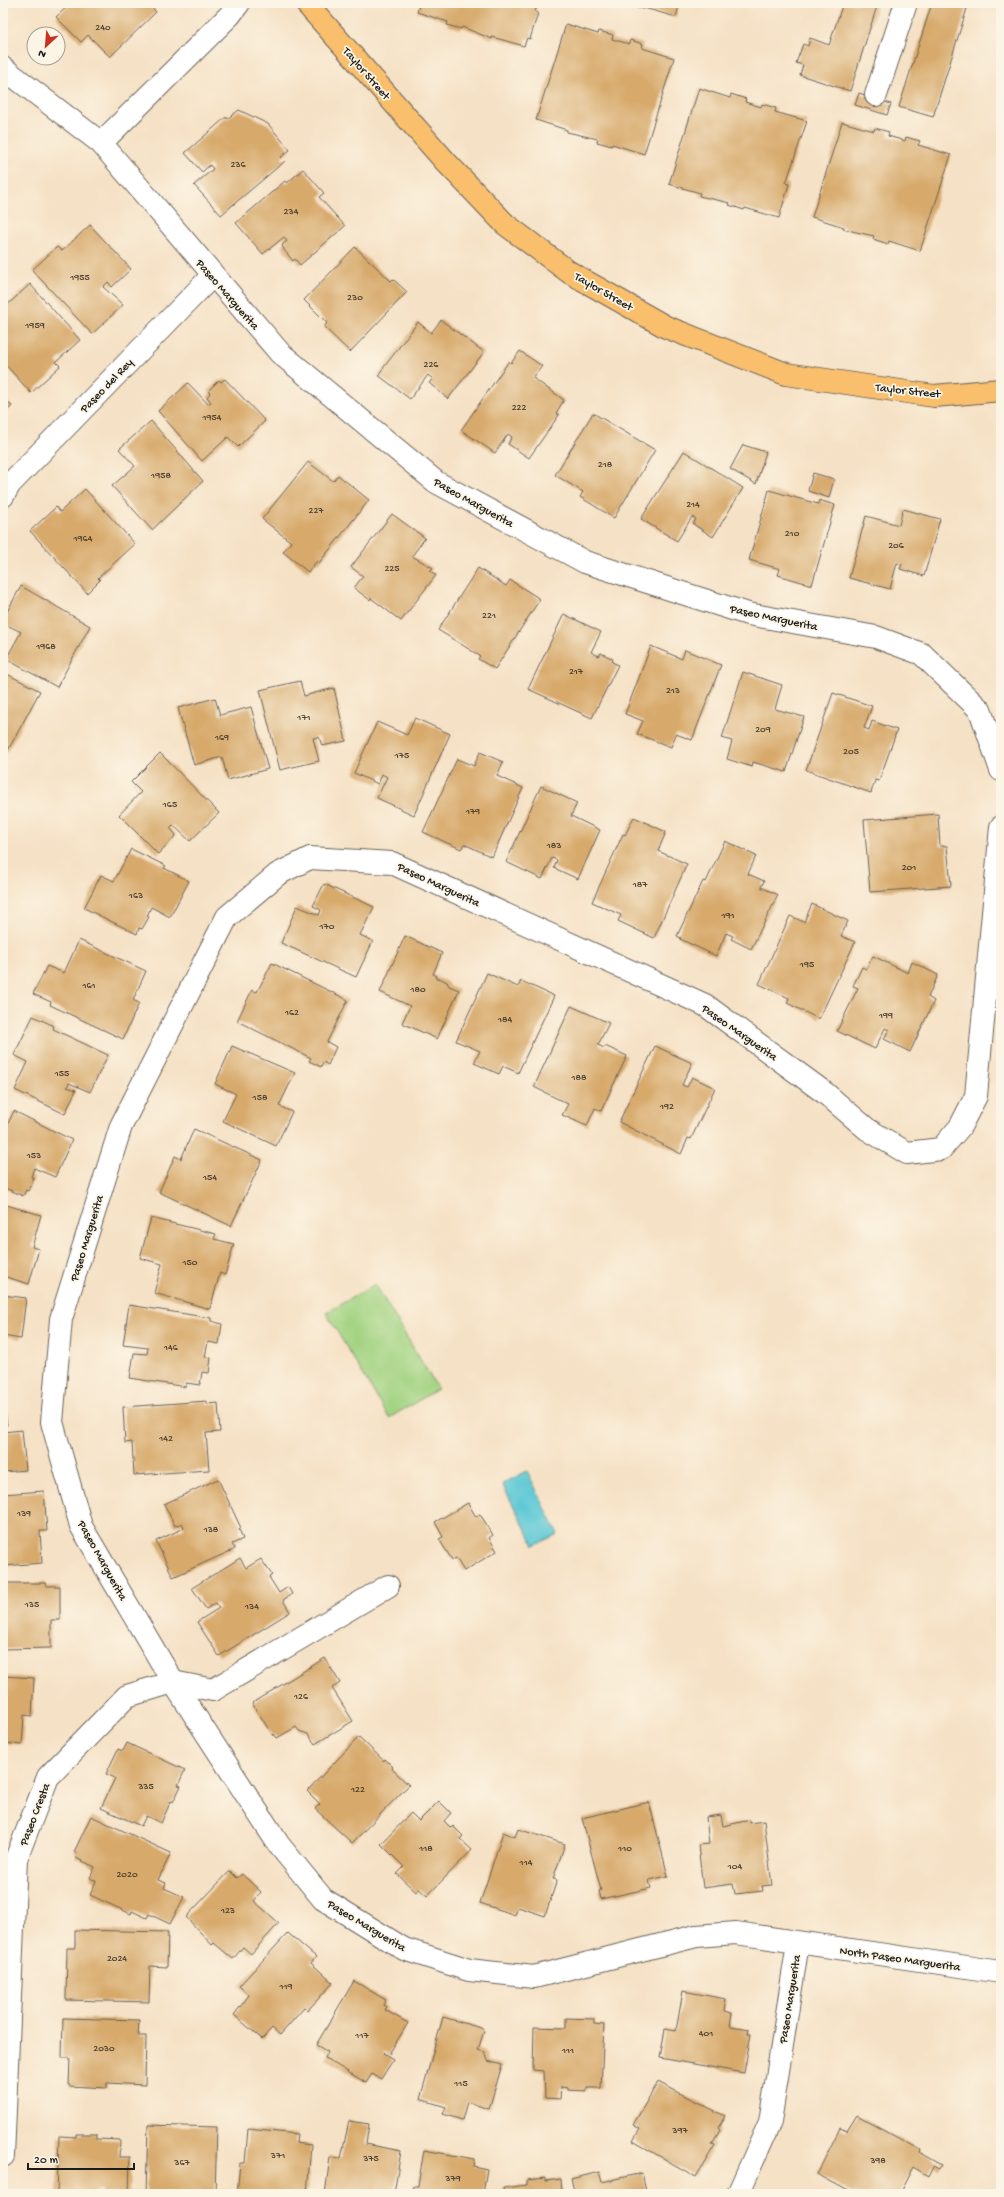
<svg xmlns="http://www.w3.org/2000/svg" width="1004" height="2197" viewBox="0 0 1004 2197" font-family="'Gochi Hand',sans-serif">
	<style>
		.green { fill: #a3d382; stroke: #60784f }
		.water { fill: #5cc8d5; stroke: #3c7278 }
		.building { fill: #d7a96b }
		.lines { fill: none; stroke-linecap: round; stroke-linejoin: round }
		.minor-casing { stroke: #686157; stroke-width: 24 }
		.major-casing { stroke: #686157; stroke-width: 24 }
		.minor { stroke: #fff; stroke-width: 22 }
		.major { stroke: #f9bf6d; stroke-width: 22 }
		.labels { text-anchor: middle; stroke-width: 3.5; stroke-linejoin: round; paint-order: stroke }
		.number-label { font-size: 10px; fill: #4b3f30 }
		.street-label { font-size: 12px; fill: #1c1c1c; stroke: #fcf5e5 }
	</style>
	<rect width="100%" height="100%" fill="#fcf5e5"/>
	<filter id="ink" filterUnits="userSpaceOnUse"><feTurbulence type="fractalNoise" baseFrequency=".025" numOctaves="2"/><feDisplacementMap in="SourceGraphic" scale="8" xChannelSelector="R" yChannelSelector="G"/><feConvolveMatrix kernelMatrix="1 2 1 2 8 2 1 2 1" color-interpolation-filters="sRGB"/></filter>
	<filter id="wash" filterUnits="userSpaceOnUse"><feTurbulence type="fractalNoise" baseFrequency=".012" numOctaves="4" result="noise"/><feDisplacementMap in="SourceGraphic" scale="16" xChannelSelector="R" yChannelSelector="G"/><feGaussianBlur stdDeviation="0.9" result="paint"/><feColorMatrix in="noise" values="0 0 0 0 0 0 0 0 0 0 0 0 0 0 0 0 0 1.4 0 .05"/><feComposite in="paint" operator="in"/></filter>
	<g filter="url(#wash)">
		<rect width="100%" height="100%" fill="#f5e1c5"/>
		<polygon class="green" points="375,1284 438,1389 389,1418 326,1313"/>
		<polygon class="water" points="527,1471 558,1534 534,1545 502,1484"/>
		<g id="blocks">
			<g class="building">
				<polygon points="71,3 148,3 156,12 110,57 88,35 81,42 56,17"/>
				<polygon points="420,3 538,3 535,12 538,13 530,39 527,38 524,46 492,37 492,39 462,27 461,29 447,25 448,22 417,12"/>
				<polygon points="629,3 680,3 676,17 644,8 643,9 629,6"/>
				<polygon points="843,3 878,3 850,91 800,75 803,65 796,63 803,44 808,46 810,38 829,45"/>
				<polygon points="932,3 968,5 933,117 899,107"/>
				<polygon points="566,24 598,34 599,31 613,35 612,39 629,44 630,40 643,44 642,48 674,58 644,154 612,144 612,146 597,142 598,139 567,132 567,130 536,120"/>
				<polygon points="699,88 730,98 731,94 746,99 745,102 761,107 762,104 776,108 775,112 807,121 786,183 789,184 779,218 745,208 744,210 729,205 730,203 699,196 700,193 669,184"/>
				<polygon points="859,93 891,104 887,115 855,105"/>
				<polygon points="239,110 268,124 290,150 281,157 285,161 221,215 194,185 213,169 210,165 202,172 185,153 226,117 227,119"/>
				<polygon points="842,122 874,131 875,128 889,132 888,136 905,141 906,137 920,141 918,145 951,155 920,251 889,241 888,244 873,239 874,236 843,229 844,227 812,217"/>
				<polygon points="303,169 324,193 319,197 345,226 300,265 295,259 293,261 284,250 282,245 287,241 284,237 263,254 236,223 285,181 287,183"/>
				<polygon points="90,225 131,269 112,287 108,282 103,287 123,305 92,334 32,270 57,247 62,251"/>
				<polygon points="355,247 391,281 393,279 407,292 350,352 324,327 327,323 304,300"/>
				<polygon points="30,284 80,340 56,362 60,366 31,393 3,362 3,309"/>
				<polygon points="441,320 484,352 448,399 429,383 433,379 428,375 410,399 378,375 418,322 431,333"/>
				<polygon points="520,351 542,366 533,378 564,400 556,413 559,415 529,458 508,444 512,437 508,434 495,453 461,430 509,361 511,363"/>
				<polygon points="225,379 265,421 238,447 228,437 202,461 158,411 188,383 208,404 211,402 207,397 210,393 208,391 219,380 221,382"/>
				<polygon points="3,397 12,406 3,414"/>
				<polygon points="593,413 655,450 614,518 580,497 583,492 555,475"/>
				<polygon points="151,421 203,481 152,530 112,486 135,466 119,449"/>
				<polygon points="743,445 766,452 756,484 730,469"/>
				<polygon points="684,451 743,488 713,537 693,524 696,519 692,517 677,541 641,519"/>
				<polygon points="308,462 333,481 338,475 369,500 319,563 317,561 308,572 283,552 291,542 262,519"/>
				<polygon points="813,473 834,479 829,498 808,491"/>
				<polygon points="85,489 135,544 98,578 100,580 87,593 30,531 56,507 60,512"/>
				<polygon points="769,490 818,504 819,500 835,505 812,585 778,575 780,569 749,560"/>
				<polygon points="903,509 940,519 924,576 900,569 902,564 897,563 890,589 849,578 866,516 899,525"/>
				<polygon points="392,514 425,538 412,556 433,568 430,571 436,575 401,621 371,598 370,600 354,588 363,576 351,567"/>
				<polygon points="478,568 506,586 510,580 540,599 495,669 478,659 480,656 438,630"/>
				<polygon points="21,586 90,626 57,687 6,659 21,632 3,623 3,619"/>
				<polygon points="564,614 601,632 591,652 599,656 601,653 613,659 612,662 618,665 592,718 528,689"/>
				<polygon points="651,646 682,659 685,650 721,665 692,740 676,734 671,747 637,734 643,721 625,714"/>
				<polygon points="3,672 40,691 6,754 3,753"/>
				<polygon points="743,672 782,685 775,709 804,717 786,772 753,762 752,767 727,759 732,741 722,738"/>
				<polygon points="300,681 304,696 334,688 346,741 322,746 319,737 313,738 319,761 280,770 260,690"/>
				<polygon points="833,693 872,706 864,728 869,730 872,721 897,730 879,781 875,780 871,793 806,770"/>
				<polygon points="215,698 220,715 251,707 268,769 228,780 222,757 194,765 178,708"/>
				<polygon points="415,718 450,734 414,815 377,798 387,777 382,774 378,784 354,773 377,722 407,735"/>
				<polygon points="480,752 503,762 497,776 523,788 492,857 464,844 461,849 423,832 457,759 474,766"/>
				<polygon points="160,753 219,813 190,841 173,825 170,828 176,835 158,854 119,815 141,792 131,782"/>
				<polygon points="541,786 577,803 571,816 600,830 578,879 554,868 557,860 552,858 542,879 506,862"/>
				<polygon points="938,814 940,846 947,846 951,886 870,892 864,820"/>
				<polygon points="634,817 666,832 658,851 687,864 654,938 618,921 621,915 592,902 623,834 625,835"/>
				<polygon points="725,841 756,856 748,874 764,881 761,887 778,895 751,949 731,939 733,936 726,933 716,956 680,939 681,938 677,936 703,881 706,882"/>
				<polygon points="131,849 166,866 164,868 189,881 170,917 151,907 147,916 149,917 142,929 139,928 137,934 84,908 101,875 114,881"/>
				<polygon points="324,884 374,907 360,935 373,941 356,977 281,943 297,906 319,915 321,910 313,906"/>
				<polygon points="812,904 848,921 841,936 855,942 819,1019 787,1003 789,998 759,984 790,916 804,922"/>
				<polygon points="405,936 442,953 433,974 437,976 436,979 439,978 447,982 449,986 459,990 437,1039 402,1023 410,1006 380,992"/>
				<polygon points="79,940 146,971 133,1000 139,1003 123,1039 50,1005 51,1002 33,994 47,966 64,973"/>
				<polygon points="873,956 908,973 912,962 938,975 928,997 934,1001 910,1052 884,1039 889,1030 885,1028 875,1049 837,1031 858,988 853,986 862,967 866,969"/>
				<polygon points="272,963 348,1000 327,1042 336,1047 328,1065 323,1062 321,1067 309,1061 311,1058 237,1021 252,990 257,992"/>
				<polygon points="487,973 518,987 521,981 554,996 518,1073 503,1066 499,1074 474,1063 480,1051 456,1041"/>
				<polygon points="571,1006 609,1023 598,1045 604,1048 605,1046 627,1056 601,1111 595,1108 587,1126 562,1115 568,1104 534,1087"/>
				<polygon points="33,1016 54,1026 53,1029 108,1055 90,1092 69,1083 67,1087 76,1090 65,1114 15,1090 28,1062 14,1055"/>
				<polygon points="232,1046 295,1073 279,1106 292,1112 276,1146 223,1121 236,1094 215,1084"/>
				<polygon points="655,1046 692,1063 682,1085 687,1087 692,1077 715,1088 691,1139 688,1138 681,1154 619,1122"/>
				<polygon points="14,1111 72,1140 55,1177 34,1168 31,1177 34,1178 28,1191 26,1190 23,1196 3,1187 3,1134"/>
				<polygon points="194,1129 262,1160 231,1226 159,1192 175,1156 181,1159"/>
				<polygon points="3,1204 41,1215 32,1247 39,1249 29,1284 3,1276"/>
				<polygon points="151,1218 216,1234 214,1239 234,1244 225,1275 220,1273 210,1309 154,1293 162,1264 140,1258"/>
				<polygon points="3,1295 26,1298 21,1339 3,1336"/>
				<polygon points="129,1305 211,1318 211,1321 222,1324 219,1344 208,1342 205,1357 211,1358 209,1373 202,1372 200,1385 186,1383 186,1387 130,1378 134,1353 147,1354 148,1348 123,1345"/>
				<polygon points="3,1397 7,1425 3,1426"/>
				<polygon points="207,1401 207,1404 218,1403 220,1432 206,1433 209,1470 134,1475 132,1442 125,1443 123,1407"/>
				<polygon points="22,1430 26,1470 3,1472 3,1432"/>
				<polygon points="218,1479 241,1528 239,1529 243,1539 232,1544 235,1549 173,1577 156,1541 184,1528 182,1523 175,1526 164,1504"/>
				<polygon points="44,1491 47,1531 40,1531 42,1563 3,1566 3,1494"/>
				<polygon points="468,1503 476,1517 480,1514 493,1535 489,1538 497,1551 464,1571 456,1558 452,1560 439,1539 443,1537 435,1522"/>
				<polygon points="240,1558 246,1568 261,1559 272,1575 269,1577 279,1593 288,1587 292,1594 283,1600 290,1612 219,1656 197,1622 219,1608 216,1603 206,1609 192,1588"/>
				<polygon points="3,1583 45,1583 46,1586 60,1586 60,1620 51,1620 51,1648 3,1649"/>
				<polygon points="325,1658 340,1683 332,1688 353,1721 315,1744 308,1734 299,1731 296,1727 277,1738 274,1734 273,1736 252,1703"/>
				<polygon points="3,1676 34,1678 32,1716 24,1715 22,1745 3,1743"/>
				<polygon points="359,1737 384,1761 385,1759 393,1767 392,1769 409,1785 352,1843 315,1809 320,1804 307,1791"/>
				<polygon points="127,1743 185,1770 178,1785 181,1786 173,1802 171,1801 161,1823 146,1816 141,1826 101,1808 115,1778 106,1774 118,1749 123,1751"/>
				<polygon points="439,1801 451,1813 444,1821 451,1828 453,1826 463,1836 460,1839 472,1850 427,1896 419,1889 416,1892 397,1874 404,1867 381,1844 411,1813 419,1821"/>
				<polygon points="649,1802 668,1876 649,1880 651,1888 601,1899 599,1891 601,1890 582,1818"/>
				<polygon points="721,1815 723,1826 750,1820 750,1823 764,1821 772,1885 762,1886 763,1891 735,1894 733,1884 703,1888 698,1845 709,1844 706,1817"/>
				<polygon points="91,1816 171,1853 158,1880 166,1883 164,1888 184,1897 170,1924 149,1914 147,1918 132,1911 131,1914 90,1895 96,1881 90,1878 95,1867 76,1858 77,1854 74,1852"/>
				<polygon points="518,1829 565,1844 553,1879 557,1880 545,1916 518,1907 515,1915 480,1903 503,1832 515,1837"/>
				<polygon points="230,1871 237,1878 242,1874 261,1892 254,1901 279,1923 251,1954 243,1947 233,1959 214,1943 212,1945 186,1917"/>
				<polygon points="75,1930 168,1932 167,1967 150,1966 149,2002 66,2000 67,1948 75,1948"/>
				<polygon points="288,1933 316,1957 311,1963 333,1983 307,2011 304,2008 280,2035 272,2028 262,2039 234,2015 249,1995 239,1986"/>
				<polygon points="354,1981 386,2000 383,2005 386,2007 385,2010 408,2023 389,2054 385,2052 383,2054 393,2060 381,2079 372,2074 366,2083 325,2058 328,2052 316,2045"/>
				<polygon points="683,1991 726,1999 724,2011 732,2013 730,2026 749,2029 748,2034 751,2034 744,2073 660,2058 665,2029 676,2031"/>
				<polygon points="443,2017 481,2028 484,2031 478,2050 485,2052 488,2061 502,2065 489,2109 467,2102 462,2120 443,2114 446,2107 420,2099"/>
				<polygon points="63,2018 139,2020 138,2036 146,2036 145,2085 107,2083 107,2088 69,2086 70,2058 62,2058"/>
				<polygon points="566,2018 594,2019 594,2024 604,2025 601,2088 587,2088 587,2091 567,2090 567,2088 561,2087 560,2099 545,2098 544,2071 533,2070 534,2027 566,2028"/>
				<polygon points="658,2082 725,2116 718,2128 720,2130 712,2144 715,2145 696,2177 633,2141 640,2129 633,2125"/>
				<polygon points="857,2115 921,2150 920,2153 941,2165 939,2169 933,2166 928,2176 913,2167 899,2194 854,2194 817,2174 840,2128 847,2131"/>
				<polygon points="349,2121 369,2124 366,2144 401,2151 394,2194 325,2194 330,2157 341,2158"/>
				<polygon points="148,2125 217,2127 215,2194 146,2194"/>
				<polygon points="248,2129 297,2134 296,2143 311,2145 307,2194 237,2194 240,2163 245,2163"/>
				<polygon points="76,2134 96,2134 96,2139 120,2140 119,2157 130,2157 129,2194 102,2194 102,2190 95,2190 94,2194 57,2194 59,2136 76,2137"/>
				<polygon points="424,2150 474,2159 473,2166 487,2169 483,2194 412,2194 414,2186 418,2186"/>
				<polygon points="599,2172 602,2182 642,2173 647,2194 575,2194 571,2179"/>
				<polygon points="545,2178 545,2181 561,2179 562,2194 504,2194 503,2188 527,2185 527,2180"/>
			</g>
		</g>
	</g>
	<g filter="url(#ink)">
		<use href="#blocks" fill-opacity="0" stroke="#686157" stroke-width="1"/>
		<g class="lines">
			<defs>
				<g id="minor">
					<polyline points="3,68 101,143 280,353 436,482 585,562 748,614 876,637 922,654 980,710 1001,770"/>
					<polyline points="876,95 906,3"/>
					<polyline points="101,143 230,15 239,3"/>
					<polyline points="3,496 10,484 212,276"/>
					<polyline points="1001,827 976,1096 960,1127 941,1149 907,1153 867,1129 825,1093 705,1005 392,863 310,858 278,874 227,917 121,1126 61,1319 52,1422 81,1526 173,1682 279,1845 323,1899 404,1949 469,1970 534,1977 696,1936 736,1933 1001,1972"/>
					<polyline points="3,2156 16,1859 48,1777 127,1696 173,1682 213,1690 388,1586"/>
					<polyline points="738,2194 770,2122 798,1943"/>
				</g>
				<polyline id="major" points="306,3 445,161 505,224 569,272 666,327 786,374 934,396 1001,390"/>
			</defs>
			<use href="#minor" class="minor-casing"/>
			<use href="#major" class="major-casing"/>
			<use href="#minor" class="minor"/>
			<use href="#major" class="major"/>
		</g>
	</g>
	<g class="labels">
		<g class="number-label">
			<text x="103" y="30">240</text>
			<text x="238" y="167">236</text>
			<text x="291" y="214">234</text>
			<text x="80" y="280">1955</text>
			<text x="355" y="300">230</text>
			<text x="35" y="328">1959</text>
			<text x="431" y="367">226</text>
			<text x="519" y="410">222</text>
			<text x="212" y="420">1954</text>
			<text x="605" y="467">218</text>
			<text x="161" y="478">1958</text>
			<text x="693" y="507">214</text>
			<text x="316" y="513">227</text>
			<text x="792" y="536">210</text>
			<text x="83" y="541">1964</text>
			<text x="896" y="548">206</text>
			<text x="392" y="571">225</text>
			<text x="489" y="618">221</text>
			<text x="46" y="649">1968</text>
			<text x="576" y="674">217</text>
			<text x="673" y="693">213</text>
			<text x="304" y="720">171</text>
			<text x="763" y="732">209</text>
			<text x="222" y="740">169</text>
			<text x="851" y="754">205</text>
			<text x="402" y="758">175</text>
			<text x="170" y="807">165</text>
			<text x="473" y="814">179</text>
			<text x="554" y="848">183</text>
			<text x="909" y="870">201</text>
			<text x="640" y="887">187</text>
			<text x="136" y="898">163</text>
			<text x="728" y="918">191</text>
			<text x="327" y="929">170</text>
			<text x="807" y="967">195</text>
			<text x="89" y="988">161</text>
			<text x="418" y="992">180</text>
			<text x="292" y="1015">162</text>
			<text x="886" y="1018">199</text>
			<text x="505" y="1022">184</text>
			<text x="62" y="1076">155</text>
			<text x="579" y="1080">188</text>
			<text x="260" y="1100">158</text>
			<text x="667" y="1109">192</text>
			<text x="34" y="1158">153</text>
			<text x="210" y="1180">154</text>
			<text x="190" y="1265">150</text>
			<text x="171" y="1350">146</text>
			<text x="166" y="1441">142</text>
			<text x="24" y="1516">139</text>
			<text x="211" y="1532">138</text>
			<text x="32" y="1607">135</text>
			<text x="252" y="1609">134</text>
			<text x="301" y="1699">126</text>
			<text x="146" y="1789">335</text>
			<text x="358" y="1792">122</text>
			<text x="426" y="1851">118</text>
			<text x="625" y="1851">110</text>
			<text x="526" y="1865">114</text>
			<text x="735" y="1869">104</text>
			<text x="127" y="1877">2020</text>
			<text x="228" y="1913">123</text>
			<text x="117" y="1961">2024</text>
			<text x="286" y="1989">119</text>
			<text x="706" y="2036">401</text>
			<text x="362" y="2038">117</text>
			<text x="104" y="2051">2030</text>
			<text x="568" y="2053">111</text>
			<text x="461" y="2086">115</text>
			<text x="680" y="2133">397</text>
			<text x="278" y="2158">371</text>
			<text x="371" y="2161">375</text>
			<text x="878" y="2163">398</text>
			<text x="182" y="2165">367</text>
			<text x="453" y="2181">379</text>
		</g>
		<g class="street-label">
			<text transform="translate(367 73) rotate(49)" y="4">Taylor Street</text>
			<text transform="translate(604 291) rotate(30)" y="4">Taylor Street</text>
			<text transform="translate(228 294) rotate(49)" y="4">Paseo Marguerita</text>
			<text transform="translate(106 385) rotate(-46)" y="4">Paseo del Rey</text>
			<text transform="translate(908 390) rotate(6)" y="4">Taylor Street</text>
			<text transform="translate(474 502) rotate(29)" y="4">Paseo Marguerita</text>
			<text transform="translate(774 617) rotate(12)" y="4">Paseo Marguerita</text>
			<text transform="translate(439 884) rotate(25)" y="4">Paseo Marguerita</text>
			<text transform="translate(740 1032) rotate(35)" y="4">Paseo Marguerita</text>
			<text transform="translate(86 1238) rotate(-73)" y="4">Paseo Marguerita</text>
			<text transform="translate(103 1560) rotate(61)" y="4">Paseo Marguerita</text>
			<text transform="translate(34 1814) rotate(-69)" y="4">Paseo Cresta</text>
			<text transform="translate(367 1925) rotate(31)" y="4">Paseo Marguerita</text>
			<text transform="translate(900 1958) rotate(8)" y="4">North Paseo Marguerita</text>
			<text transform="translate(789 1999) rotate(-81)" y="4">Paseo Marguerita</text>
		</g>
	</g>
	<rect width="1004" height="2197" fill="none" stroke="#fcf5e5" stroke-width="16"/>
	<g transform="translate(46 46) rotate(206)"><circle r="19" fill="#fcf5e5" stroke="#a29e95"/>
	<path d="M0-3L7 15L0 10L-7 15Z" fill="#c8321e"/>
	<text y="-6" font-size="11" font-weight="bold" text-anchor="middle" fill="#1c1c1c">N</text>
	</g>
	<path d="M28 2163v6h106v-6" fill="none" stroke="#1c1c1c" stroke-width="2"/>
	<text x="34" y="2163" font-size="12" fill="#1c1c1c" stroke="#fcf5e5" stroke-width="3" paint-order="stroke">20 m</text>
</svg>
